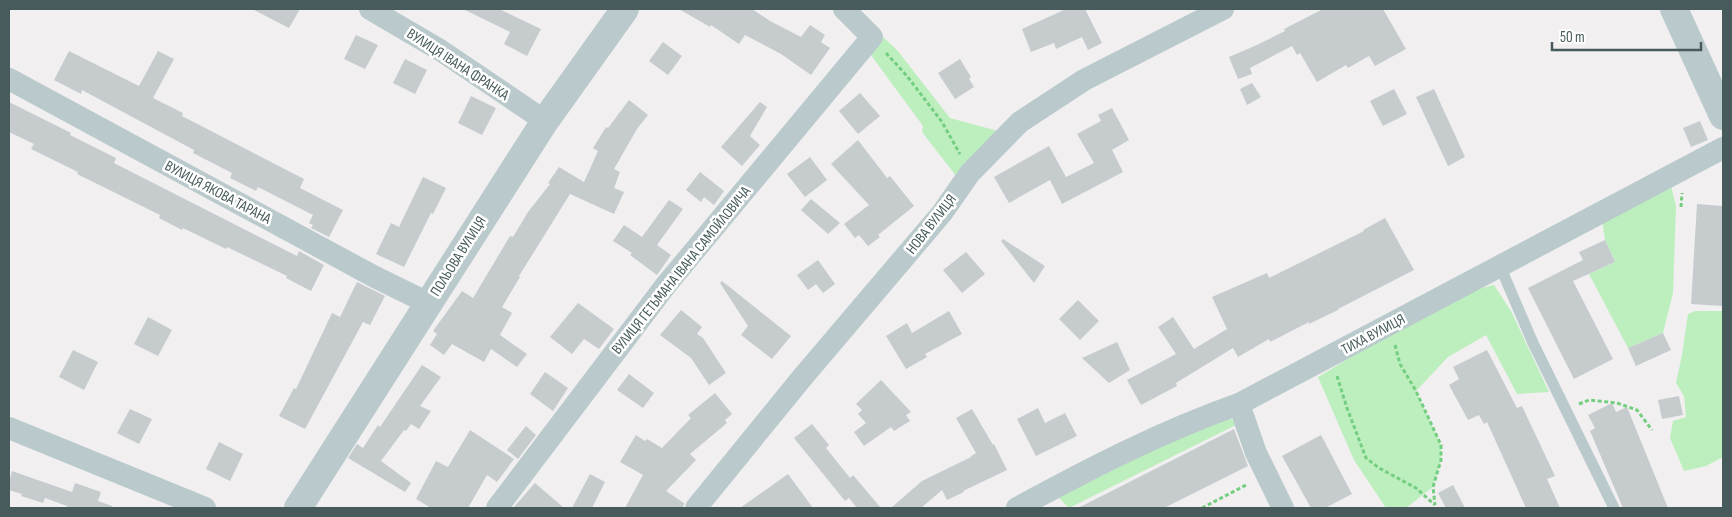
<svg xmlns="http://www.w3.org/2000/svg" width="1732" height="517" viewBox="0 0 1732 517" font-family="'Sofia Sans Condensed',sans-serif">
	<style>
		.green { fill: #bdefbe }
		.building { fill: #c6ccce }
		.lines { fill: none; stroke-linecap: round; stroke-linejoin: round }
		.path { stroke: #74ce81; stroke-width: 3; stroke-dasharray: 4 2.5; stroke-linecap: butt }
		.service { stroke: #bacacc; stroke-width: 11 }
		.minor { stroke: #bacacc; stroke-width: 22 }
		.tertiary { stroke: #bacacc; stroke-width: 28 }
		.labels { text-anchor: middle; stroke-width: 5; stroke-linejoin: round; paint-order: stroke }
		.street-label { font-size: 15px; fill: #475a5c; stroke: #fff }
	</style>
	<rect width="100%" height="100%" fill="#f1eff0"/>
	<g class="green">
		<polygon points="871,26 897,50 950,118 998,131 957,177 922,132 923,126 868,51"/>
		<polygon points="1671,186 1676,206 1673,293 1663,333 1628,348 1589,274 1615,262 1605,240 1602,220"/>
		<polygon points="1494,285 1511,311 1549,392 1517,394 1486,335 1448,357 1416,391 1441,445 1441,460 1433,487 1406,508 1386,508 1354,460 1318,377 1391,333 1466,292"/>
		<polygon points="1695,311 1723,311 1723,457 1706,466 1684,471 1670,438 1673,421 1686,417 1684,396 1676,383 1682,355 1688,314"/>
		<polygon points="1228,417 1238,424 1069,508 1058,497 1148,451"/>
	</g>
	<g class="building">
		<polygon points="252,9 300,9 289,28"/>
		<polygon points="463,9 499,9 541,29 527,56 504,44 510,32"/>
		<polygon points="679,9 752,9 770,21 801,37 810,25 825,35 821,42 830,48 811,75 781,54 745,35 739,44 711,25 710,27"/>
		<polygon points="1066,9 1085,9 1102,43 1088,50 1082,37 1056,49 1054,43 1031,52 1022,29"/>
		<polygon points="1323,9 1383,9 1406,49 1375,66 1369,56 1348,68 1346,65 1317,82 1300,53 1297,55 1292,46 1250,68 1252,74 1238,79 1229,57 1257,45 1285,31 1284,29"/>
		<polygon points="356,35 378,45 365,69 344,59"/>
		<polygon points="663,42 682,56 668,75 649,61"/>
		<polygon points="69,51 139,86 158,51 174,59 153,98 183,113 182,116 304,179 300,188 343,210 329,237 311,228 313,225 309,223 313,215 258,187 256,191 230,178 232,173 193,153 194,150 82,90 81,94 54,80"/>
		<polygon points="405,59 427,70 415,94 393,83"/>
		<polygon points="960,59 971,77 969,79 974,87 955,99 938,73"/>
		<polygon points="1252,83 1261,97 1247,105 1240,89"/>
		<polygon points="1394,89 1407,114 1383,126 1370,101"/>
		<polygon points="1434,89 1465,157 1448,166 1416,97"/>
		<polygon points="860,93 880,116 858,134 839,111"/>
		<polygon points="471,96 496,108 482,135 458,123"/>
		<polygon points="629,100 648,115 637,129 614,169 620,172 614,188 624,192 614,214 570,194 519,276 520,277 502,307 512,313 500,335 527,354 517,367 491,349 484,362 452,344 444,355 430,345 437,334 433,331 462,291 473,298 510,236 513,237 528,212 550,184 548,183 559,167 584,182 598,151 593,148 606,127 608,128"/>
		<polygon points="9,102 71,133 70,135 116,158 114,163 297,256 299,251 324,265 311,291 286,278 287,276 227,247 226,249 183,228 182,230 159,218 160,215 77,174 78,172 31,149 34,144 9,132"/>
		<polygon points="760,102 767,107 750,136 760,145 742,166 721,147"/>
		<polygon points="1112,108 1129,140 1112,150 1123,172 1062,204 1050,180 1009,203 994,177 1049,146 1066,177 1094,163 1077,134 1101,121 1098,115"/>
		<polygon points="1700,121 1708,140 1691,147 1683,128"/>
		<polygon points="858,140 887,178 890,176 914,206 878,235 880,237 868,246 859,235 855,238 844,224 869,205 831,164"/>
		<polygon points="810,157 827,180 805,197 787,174"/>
		<polygon points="700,172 724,191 714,205 704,197 701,202 686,190"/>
		<polygon points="423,177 446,188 433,214 431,213 404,267 376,254 391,223 399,227"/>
		<polygon points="811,199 840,223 828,234 801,210"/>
		<polygon points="669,200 683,209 657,245 671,255 657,275 630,255 632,253 613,241 624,225 642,237"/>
		<polygon points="1697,204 1723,206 1723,306 1691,304"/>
		<polygon points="1385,218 1414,270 1338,309 1338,310 1309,324 1309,322 1270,342 1269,339 1238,357 1233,348 1176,383 1177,386 1141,405 1127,380 1176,354 1158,327 1173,317 1194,349 1227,329 1212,297 1267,273 1269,278 1364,231 1363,230"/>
		<polygon points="1003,239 1045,266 1034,283 1001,241"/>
		<polygon points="1605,240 1615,262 1573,281 1613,359 1574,379 1528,288 1583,260 1579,252"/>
		<polygon points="966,252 985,274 962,293 943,270"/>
		<polygon points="818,260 835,284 823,293 816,284 808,290 797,275"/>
		<polygon points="722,281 791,336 772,359 741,335 748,326 720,283"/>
		<polygon points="357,282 385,296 370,325 363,322 305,429 279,416 294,388 296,389 332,313 340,317"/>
		<polygon points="1078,300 1099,321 1080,340 1059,319"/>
		<polygon points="578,303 614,329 599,349 584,339 572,354 550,337"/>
		<polygon points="681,310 702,327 697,334 703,338 726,373 709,385 691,358 660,335"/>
		<polygon points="949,311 962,334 925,354 927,357 906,369 886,336 907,323 912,333"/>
		<polygon points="148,317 172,330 158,356 134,344"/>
		<polygon points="1663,333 1671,350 1636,366 1628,348"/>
		<polygon points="1117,342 1130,370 1109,383 1082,358"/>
		<polygon points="73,350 98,362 84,390 59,377"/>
		<polygon points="1487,350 1517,408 1522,406 1555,476 1547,479 1560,508 1526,508 1487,422 1484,424 1479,415 1468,420 1449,385 1459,379 1453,367"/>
		<polygon points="422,365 441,377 420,406 431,411 419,429 411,424 406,431 404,430 381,461 411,483 405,492 348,458 357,444 363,448 378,425 380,427"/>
		<polygon points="545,372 568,388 553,411 530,394"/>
		<polygon points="629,374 654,393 643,408 617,390"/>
		<polygon points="881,380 911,412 906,415 910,421 894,431 891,427 864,446 854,432 866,423 858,414 862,410 856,404"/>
		<polygon points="715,393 732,414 725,420 727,423 690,454 696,460 666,491 684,503 683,508 625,508 643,475 620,462 636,435 645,441 647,439 662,448 691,418 688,415"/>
		<polygon points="1679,396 1683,415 1662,419 1658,400"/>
		<polygon points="1612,403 1616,412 1627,407 1668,508 1623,508 1590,431 1595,428 1588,415"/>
		<polygon points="1038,408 1045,423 1065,413 1077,436 1036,456 1017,419"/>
		<polygon points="130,409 152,419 139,444 117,433"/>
		<polygon points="972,409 993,445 994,444 1007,470 963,491 964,492 947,500 942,490 921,508 891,508 922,481 971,457 971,456 976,453 956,418"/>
		<polygon points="812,424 829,445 826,448 850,478 853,475 881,508 857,508 849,498 845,501 794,438"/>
		<polygon points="526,426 536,435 518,459 507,450"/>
		<polygon points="1234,429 1248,466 1164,508 1078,508"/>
		<polygon points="470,430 514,459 497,482 487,475 468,508 431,508 416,499 436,461 448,467"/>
		<polygon points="1321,435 1352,494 1325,508 1311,508 1282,456"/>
		<polygon points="219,442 243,454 230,481 206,469"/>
		<polygon points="12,471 72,492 75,483 101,492 98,501 112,506 112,508 66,508 67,506 45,498 43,503 21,496 22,494 9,490 9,482"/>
		<polygon points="590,474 605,482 592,508 572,508"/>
		<polygon points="788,474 813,508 740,508"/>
		<polygon points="535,483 564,508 513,508"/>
		<polygon points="1453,485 1465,508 1446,508 1438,493"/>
	</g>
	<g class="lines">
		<g class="path">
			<polyline points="886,53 907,76 942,122 960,154"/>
			<polyline points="1681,207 1682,193"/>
			<polyline points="1395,345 1400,364 1416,391 1441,445 1441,460 1433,487 1435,505"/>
			<polyline points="1337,376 1347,408 1366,458 1379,468 1416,488 1435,505"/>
			<polyline points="1579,404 1589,400 1617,403 1637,410 1652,430"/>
			<polyline points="1202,508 1248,484"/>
		</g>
		<polyline class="service" points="1500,266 1533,343 1614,508"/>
		<g class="minor">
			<polyline points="370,9 440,50 545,121"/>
			<polyline points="9,79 375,277 428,303"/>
			<polyline points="1239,404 1256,453 1283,508"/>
			<polyline points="9,428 205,508"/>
			<polyline points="497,508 666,285 872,37 844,9"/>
			<polyline points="696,508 801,379 942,213 970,173 1020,122 1084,80 1223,9"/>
			<path d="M1017,508C1089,469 1162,431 1239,404L1723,148"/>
		</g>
		<g class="tertiary">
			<polyline points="1674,9 1723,116"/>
			<polyline points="298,508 545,121 625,9"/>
		</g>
	</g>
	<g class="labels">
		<g class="street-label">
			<text transform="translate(458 64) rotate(33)" y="5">ВУЛИЦЯ ІВАНА ФРАНКА</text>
			<text transform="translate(218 192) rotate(28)" y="5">ВУЛИЦЯ ЯКОВА ТАРАНА</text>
			<text transform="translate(931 224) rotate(-52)" y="5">НОВА ВУЛИЦЯ</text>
			<text transform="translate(458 256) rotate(-58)" y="5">ПОЛЬОВА ВУЛИЦЯ</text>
			<text transform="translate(681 270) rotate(-51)" y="5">ВУЛИЦЯ ГЕТЬМАНА ІВАНА САМОЙЛОВИЧА</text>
			<text transform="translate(1373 334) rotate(-28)" y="5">ТИХА ВУЛИЦЯ</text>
		</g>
	</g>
	<rect width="1732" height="517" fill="none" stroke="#475a5c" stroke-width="20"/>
	<path d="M1552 42v8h149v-8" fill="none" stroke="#475a5c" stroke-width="2.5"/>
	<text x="1560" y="42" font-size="15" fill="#475a5c" stroke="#ffffff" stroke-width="4" paint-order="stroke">50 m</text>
</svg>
